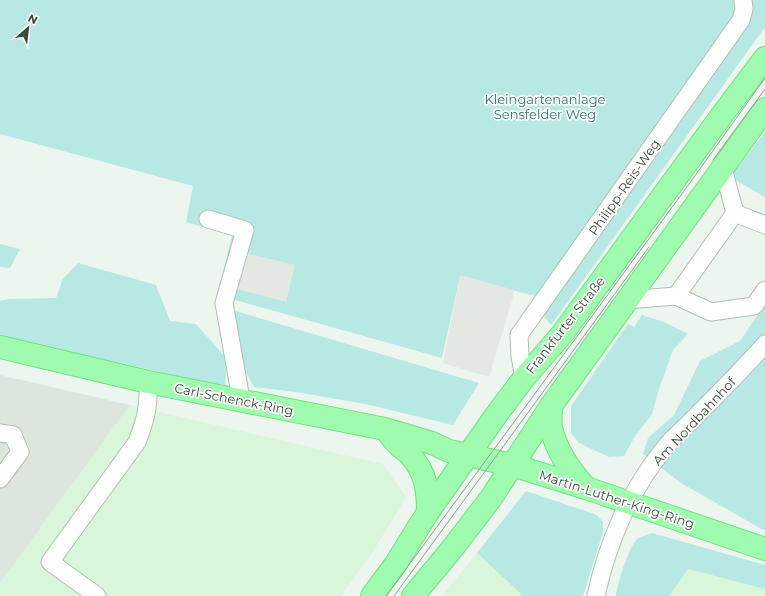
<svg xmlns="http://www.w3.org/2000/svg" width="765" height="596" viewBox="0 0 765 596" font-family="Montserrat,sans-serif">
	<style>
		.commercial { fill: #d9f6da }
		.industrial { fill: #dde6dd }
		.green { fill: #b7e8e3 }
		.parking { fill: #e3e8e3 }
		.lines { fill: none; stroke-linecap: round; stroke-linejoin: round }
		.minor-casing { stroke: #afc1b1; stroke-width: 19 }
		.major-casing { stroke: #6ee27f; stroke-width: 24 }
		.minor { stroke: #fff; stroke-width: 17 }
		.major { stroke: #9ffcae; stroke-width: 22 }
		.tram { stroke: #9a9a9a; stroke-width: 1 }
		.labels { text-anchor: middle; stroke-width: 3.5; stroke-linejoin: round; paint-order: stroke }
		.park-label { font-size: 13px; fill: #2d767c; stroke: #fff }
		.street-label { font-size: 13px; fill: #3a4a3b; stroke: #fff }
	</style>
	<rect width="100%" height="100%" fill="#ecf6ee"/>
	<g class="commercial">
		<polygon points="130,405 383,464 406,497 371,555 341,596 0,596 0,583"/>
		<polygon points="477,553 523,596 442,596"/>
		<polygon points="688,569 765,589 765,596 669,596"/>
	</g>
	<polygon class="industrial" points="0,375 130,405 0,583"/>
	<g class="green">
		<polygon points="0,0 765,0 765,27 551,325 546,319 535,312 542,298 460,276 442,358 217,295 232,236 186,222 193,186 0,134"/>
		<polygon points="765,132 765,197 737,181 733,174"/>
		<polygon points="0,244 20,249 10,268 0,267"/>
		<polygon points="78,263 156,285 170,321 196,324 227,359 225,385 191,379 0,336 0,301 8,299 56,298 63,279"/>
		<polygon points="765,304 765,531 681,483 643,454 648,438 674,415 700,361 740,341"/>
		<polygon points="229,309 479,383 453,425 365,404 296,392 254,387 236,354"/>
		<polygon points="642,315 664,322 688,334 673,350 659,389 652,414 634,438 624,456 609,457 579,443 571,433 571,406 628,324 634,327"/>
		<polygon points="526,491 597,515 603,522 603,532 583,596 523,596 477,553"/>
		<path d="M652,533L765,565V589L688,569L669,596H616C617,585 629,546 637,539C641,536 648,535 652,533Z"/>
	</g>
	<g class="parking">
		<polygon points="242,252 295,265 286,302 233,288"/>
		<polygon points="460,275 515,290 489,377 443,363"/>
	</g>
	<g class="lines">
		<defs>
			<g id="minor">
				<polyline points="735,213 765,225"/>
				<polyline points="208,219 245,230 224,303 241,399"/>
				<polyline points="676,296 711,312 754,306 765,290"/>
				<polyline points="626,300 676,296 735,213 723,168"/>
				<polyline points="524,378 520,356 519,335 741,20 744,9 743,0"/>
				<polyline points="0,433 13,435 20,452 0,479"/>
				<path d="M97,596L50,562L137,442C146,419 149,406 148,382"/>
				<path d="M596,596C607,544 630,490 664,449C674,436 687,426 698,414C721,391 744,368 765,344"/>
			</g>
			<g id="major">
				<polyline points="0,347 148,382 385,429 432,443 449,451 512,465 586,488 765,549"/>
				<path d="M551,406C551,413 550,421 551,428C557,452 570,471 586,488"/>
				<path d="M387,431C390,435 393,440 397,443C401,448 407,451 411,456C426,473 428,490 428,512"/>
				<polyline points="372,596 395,565 428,512 497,414 524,378 563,333 719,119 765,58"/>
				<polyline points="413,596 452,549 491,498 551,406 765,109"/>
			</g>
		</defs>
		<use href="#minor" class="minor-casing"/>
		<use href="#major" class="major-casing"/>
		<use href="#minor" class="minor"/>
		<use href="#major" class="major"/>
		<g class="tram">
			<polyline points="713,160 765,89"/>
			<polyline points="386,596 684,191 765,78"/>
			<polyline points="394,596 649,247"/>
		</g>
	</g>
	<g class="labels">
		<g class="park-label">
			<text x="545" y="104">Kleingartenanlage<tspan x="545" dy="15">Sensfelder Weg</tspan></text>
		</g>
		<g class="street-label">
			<text transform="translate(624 187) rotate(-55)" y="5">Philipp-Reis-Weg</text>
			<text transform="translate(565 325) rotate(-52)" y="5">Frankfurter Straße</text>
			<text transform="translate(234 399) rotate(11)" y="5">Carl-Schenck-Ring</text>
			<text transform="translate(694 421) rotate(-47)" y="5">Am Nordbahnhof</text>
			<text transform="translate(617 499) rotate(18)" y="5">Martin-Luther-King-Ring</text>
		</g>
	</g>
	<g transform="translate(28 28) rotate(28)" stroke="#ffffff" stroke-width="3" paint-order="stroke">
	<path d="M0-3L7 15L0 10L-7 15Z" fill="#3a4a3b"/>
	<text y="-6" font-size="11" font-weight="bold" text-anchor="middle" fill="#3a4a3b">N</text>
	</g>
</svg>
